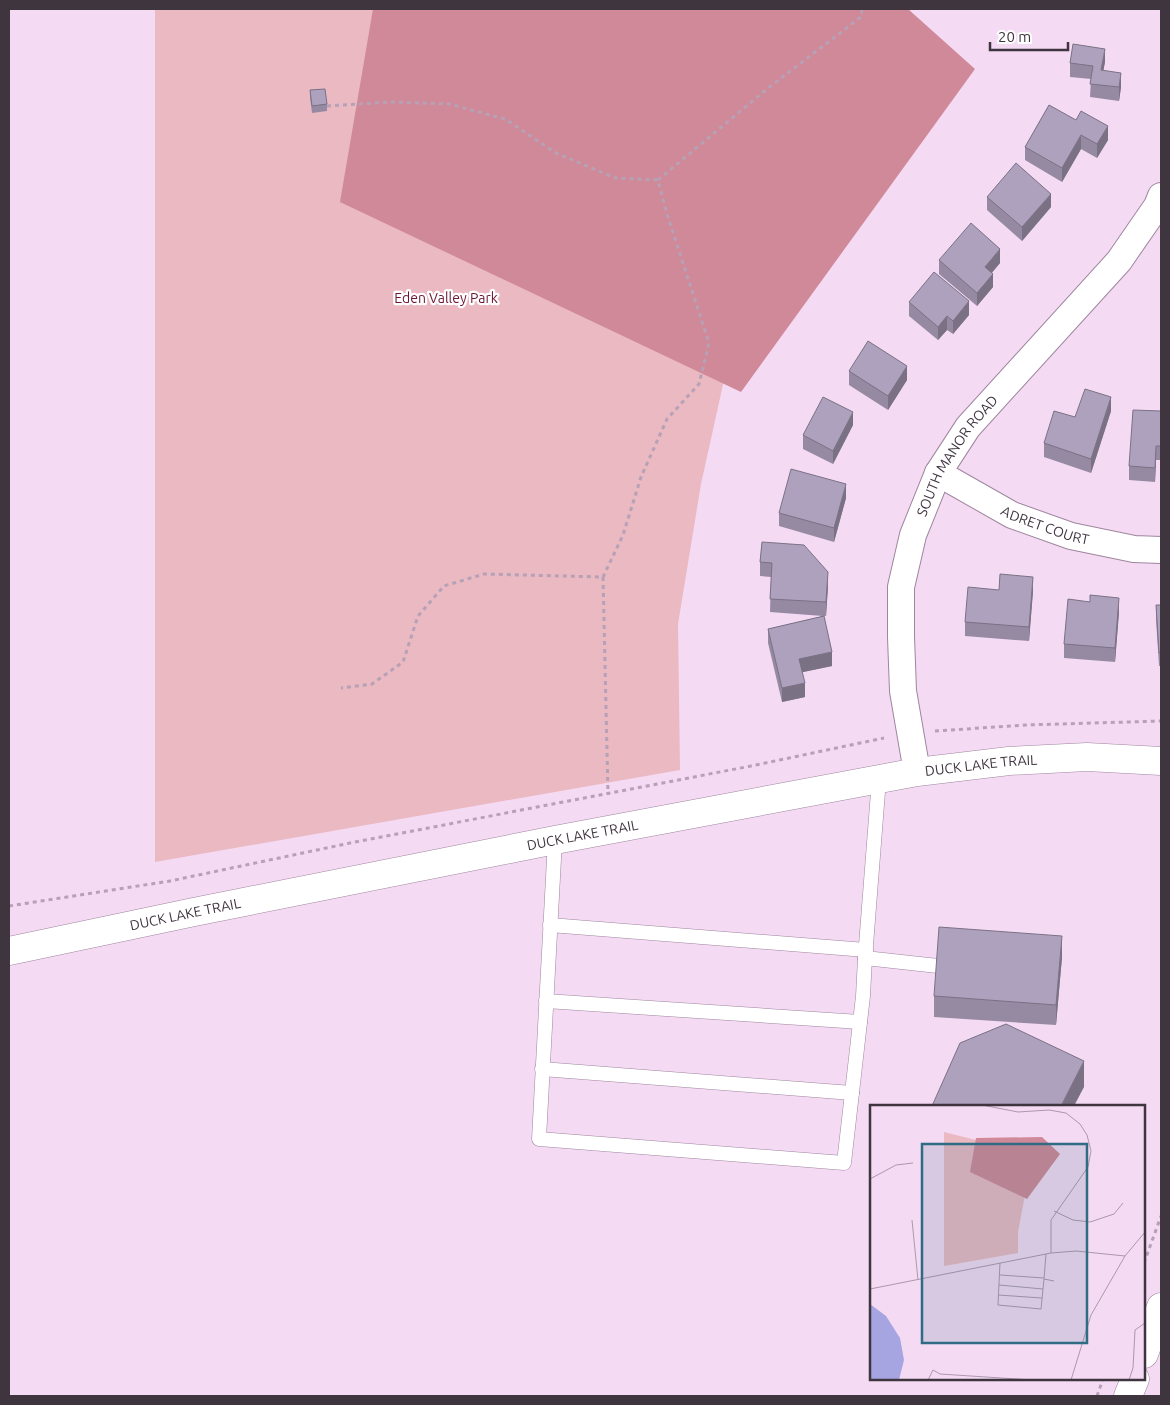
<svg xmlns="http://www.w3.org/2000/svg" width="1170" height="1405" viewBox="0 0 1170 1405" font-family="Ubuntu,sans-serif">
	<style>
		.green { fill: #eab9c2 }
		.forest { fill: #d08998 }
		.lines { fill: none; stroke-linecap: round; stroke-linejoin: round }
		.service-casing { stroke: #9e869e; stroke-width: 15 }
		.minor-casing { stroke: #9e869e; stroke-width: 28 }
		.tertiary-casing { stroke: #9e869e; stroke-width: 29 }
		.secondary-casing { stroke: #9e869e; stroke-width: 29 }
		.path { stroke: #b6a1b6; stroke-width: 3; stroke-dasharray: 4 4; stroke-linecap: butt }
		.service { stroke: #fff; stroke-width: 14 }
		.minor { stroke: #fff; stroke-width: 26 }
		.tertiary { stroke: #fff; stroke-width: 28 }
		.secondary { stroke: #fff; stroke-width: 28 }
		.wall { fill: #968aa3 }
		.shaded-wall { fill: #7a7185 }
		.building { fill: #aea1be; stroke: #7a7185 }
		.labels { text-anchor: middle; stroke-width: 4.5; stroke-linejoin: round; paint-order: stroke }
		.park-label { font-size: 14px; fill: #6a1632; stroke: #fff }
		.street-label { font-size: 14px; fill: #3f353f; stroke: #fff }
		.inset-road { fill: none; stroke: #ac98ac; stroke-width: 1 }
		.view { fill: #2f6b82; fill-opacity: 0.15; stroke: #2f6b82; stroke-width: 2.5 }
		.inset-edge { fill: none; stroke: #3f353f; stroke-width: 2.5 }
	</style>
	<rect width="100%" height="100%" fill="#f5daf4"/>
	<polygon class="green" points="155,9 886,9 728,362 701,484 678,624 680,770 155,862"/>
	<polygon class="forest" points="373,9 908,9 975,69 741,392 340,202"/>
	<g class="lines">
		<defs>
			<g id="service">
				<polyline points="879,779 865,958 938,966"/>
				<polyline points="555,840 539,1139 844,1163 863,996 865,958"/>
				<polyline points="550,925 866,950"/>
				<polyline points="546,1001 860,1022"/>
				<polyline points="542,1069 852,1093"/>
			</g>
			<g id="minor">
				<path id="s1" d="M938,473L1012,515L1071,536L1134,549L1161,550"/>
				<path id="s2" d="M917,772L903,691L901,637V587L913,535L938,473L968,427L1119,261L1157,206L1161,196"/>
			</g>
			<g id="tertiary">
				<path id="s3" d="M9,951L194,912L555,840L917,772L1009,761L1087,757L1161,761"/>
			</g>
			<g id="secondary">
				<polyline points="1144,1354 1161,1307"/>
				<polyline points="1128,1396 1135,1379"/>
			</g>
		</defs>
		<use href="#service" class="service-casing"/>
		<use href="#minor" class="minor-casing"/>
		<use href="#tertiary" class="tertiary-casing"/>
		<use href="#secondary" class="secondary-casing"/>
		<g class="path">
			<polyline points="327,106 393,102 449,104 505,119 556,153 615,178 658,180 667,214 709,343 699,384 667,419 641,477 623,535 603,577 484,574 444,586 418,616 403,662 372,684 341,688"/>
			<polyline points="658,180 767,89 861,17 862,9"/>
			<polyline points="603,577 608,794"/>
			<polyline points="935,731 1026,725 1161,721"/>
			<polyline points="9,906 170,881 355,842 751,766 884,738"/>
			<polyline points="1144,1263 1161,1216"/>
			<polyline points="1097,1396 1103,1379"/>
		</g>
		<use href="#service" class="service"/>
		<use href="#minor" class="minor"/>
		<use href="#tertiary" class="tertiary"/>
		<use href="#secondary" class="secondary"/>
	</g>
	<g class="wall">
		<polygon points="1105,62 1103,70 1121,87 1119,101 1090,97 1091,79 1070,77 1070,63"/>
		<polygon points="310,90 327,104 327,111 312,113 310,97"/>
		<polygon points="1049,105 1108,140 1097,158 1081,149 1062,182 1025,160 1025,147"/>
		<polygon points="987,197 1051,207 1022,241 987,210"/>
		<polygon points="939,260 1000,263 992,273 993,287 977,306 939,274"/>
		<polygon points="909,302 969,315 953,334 947,330 938,340 909,316"/>
		<polygon points="1160,302 1161,302 1161,317 1160,316"/>
		<polygon points="849,371 907,380 888,410 849,385"/>
		<polygon points="1111,411 1091,473 1044,457 1044,443 1075,417"/>
		<polygon points="1161,411 1161,460 1156,460 1155,482 1129,480 1129,466"/>
		<polygon points="853,425 833,464 803,449 803,435"/>
		<polygon points="846,498 834,542 779,526 779,513"/>
		<polygon points="762,542 828,586 826,616 824,616 832,666 802,672 805,697 782,702 768,643 768,629 823,616 770,612 771,577 760,576 760,562"/>
		<polygon points="999,590 1033,591 1029,641 965,636 965,622"/>
		<polygon points="1090,602 1119,612 1115,662 1064,658 1064,644"/>
		<polygon points="1156,605 1161,605 1161,666 1159,666 1156,619"/>
		<polygon points="1062,957 1056,1025 934,1017 934,996"/>
	</g>
	<g class="shaded-wall">
		<polygon points="1105,49 1105,62 1101,84 1101,70"/>
		<polygon points="1121,73 1121,87 1119,101 1119,87"/>
		<polygon points="1108,126 1108,140 1097,158 1097,144"/>
		<polygon points="1081,135 1081,149 1062,182 1062,168"/>
		<polygon points="1051,194 1051,207 1022,241 1022,227"/>
		<polygon points="1000,249 1000,263 985,280 985,267"/>
		<polygon points="993,274 993,287 977,306 977,293"/>
		<polygon points="969,301 969,315 953,334 953,321"/>
		<polygon points="947,316 947,330 938,340 938,327"/>
		<polygon points="907,366 907,380 888,410 888,396"/>
		<polygon points="1111,397 1111,411 1091,473 1091,459"/>
		<polygon points="853,412 853,425 833,464 833,451"/>
		<polygon points="1156,446 1156,460 1155,482 1155,468"/>
		<polygon points="846,484 846,498 834,542 834,528"/>
		<polygon points="828,572 828,586 826,616 826,602"/>
		<polygon points="1033,577 1033,591 1029,641 1029,627"/>
		<polygon points="1119,598 1119,612 1115,662 1115,648"/>
		<polygon points="832,652 832,666 799,673 799,659"/>
		<polygon points="805,683 805,697 782,702 782,688"/>
		<polygon points="1062,936 1062,957 1056,1025 1056,1005"/>
		<polygon points="1084,1061 1084,1087 1074,1106 1061,1106"/>
	</g>
	<g class="building">
		<polygon points="1073,44 1105,49 1101,70 1121,73 1119,87 1090,84 1093,66 1070,63"/>
		<polygon points="325,89 327,104 312,106 310,90"/>
		<polygon points="1049,105 1076,120 1081,111 1108,126 1097,144 1081,135 1062,168 1025,147"/>
		<polygon points="1016,163 1051,194 1022,227 987,197"/>
		<polygon points="971,223 1000,249 985,267 993,274 977,293 939,260"/>
		<polygon points="934,272 969,301 953,321 947,316 938,327 909,302"/>
		<polygon points="868,341 907,366 888,396 849,371"/>
		<polygon points="1085,389 1111,397 1091,459 1044,443 1054,411 1075,417"/>
		<polygon points="823,397 853,412 833,451 803,435"/>
		<polygon points="1133,410 1161,411 1161,446 1156,446 1155,468 1129,466"/>
		<polygon points="791,469 846,484 834,528 779,513"/>
		<polygon points="762,542 804,545 828,572 826,602 770,599 772,563 760,562"/>
		<polygon points="1000,574 1033,577 1029,627 965,622 968,587 999,590"/>
		<polygon points="1090,595 1119,598 1115,648 1064,644 1068,599 1090,602"/>
		<polygon points="1156,605 1161,605 1161,652 1159,653"/>
		<polygon points="824,616 832,652 799,659 805,683 782,688 768,629"/>
		<polygon points="939,927 1062,936 1056,1005 934,996"/>
		<polygon points="1006,1024 1084,1061 1061,1106 932,1106 960,1043"/>
	</g>
	<g class="labels">
		<g class="park-label">
			<text x="446" y="303">Eden Valley Park</text>
		</g>
		<g class="street-label">
			<text dy="5" stroke="none"><textPath href="#s2" startOffset="331">SOUTH MANOR ROAD</textPath></text>
			<text dy="5" stroke="none"><textPath href="#s1" startOffset="120">ADRET COURT</textPath></text>
			<text dy="5" stroke="none"><textPath href="#s3" startOffset="990">DUCK LAKE TRAIL</textPath></text>
			<text dy="5" stroke="none"><textPath href="#s3" startOffset="585">DUCK LAKE TRAIL</textPath></text>
			<text dy="5" stroke="none"><textPath href="#s3" startOffset="180">DUCK LAKE TRAIL</textPath></text>
		</g>
	</g>
	<g transform="translate(870 1105)">
		<rect width="275" height="275" fill="#f5daf4"/>
		<path d="M74,27L110,36L155,90L148,127V148L74,161Z" fill="#eab9c2"/>
		<path d="M172,32L190,49L157,94L100,67L106,33Z" fill="#d08998"/>
		<path d="M0,199L16,211L30,233L34,255L29,275H0Z" fill="#a6a4e1"/>
		<path class="inset-road" d="M112,0L148,7L179,5L196,8L210,19L217,30L221,46L218,62L181,115V148M0,74L26,60L43,58M184,106L203,115L220,117L244,109L253,98M42,115L48,175M176,149L174,174L184,176M130,158L128,200L171,204L174,174M130,170L174,173M129,180L173,184M0,184L181,148L206,146L255,151M128,190L172,193M58,275L63,265L70,269L162,275M201,275L221,210L255,151L275,127M259,275L263,263L265,225L275,218"/>
		<path class="view" d="M52,39H217V238H52Z"/>
		<rect width="275" height="275" class="inset-edge"/>
	</g>
	<rect width="1170" height="1405" fill="none" stroke="#3f353f" stroke-width="20"/>
	<path d="M990 42v8h78v-8" fill="none" stroke="#3f353f" stroke-width="2.5"/>
	<text x="998" y="42" font-size="15" fill="#3f353f" stroke="#ffffff" stroke-width="4" paint-order="stroke">20 m</text>
</svg>
